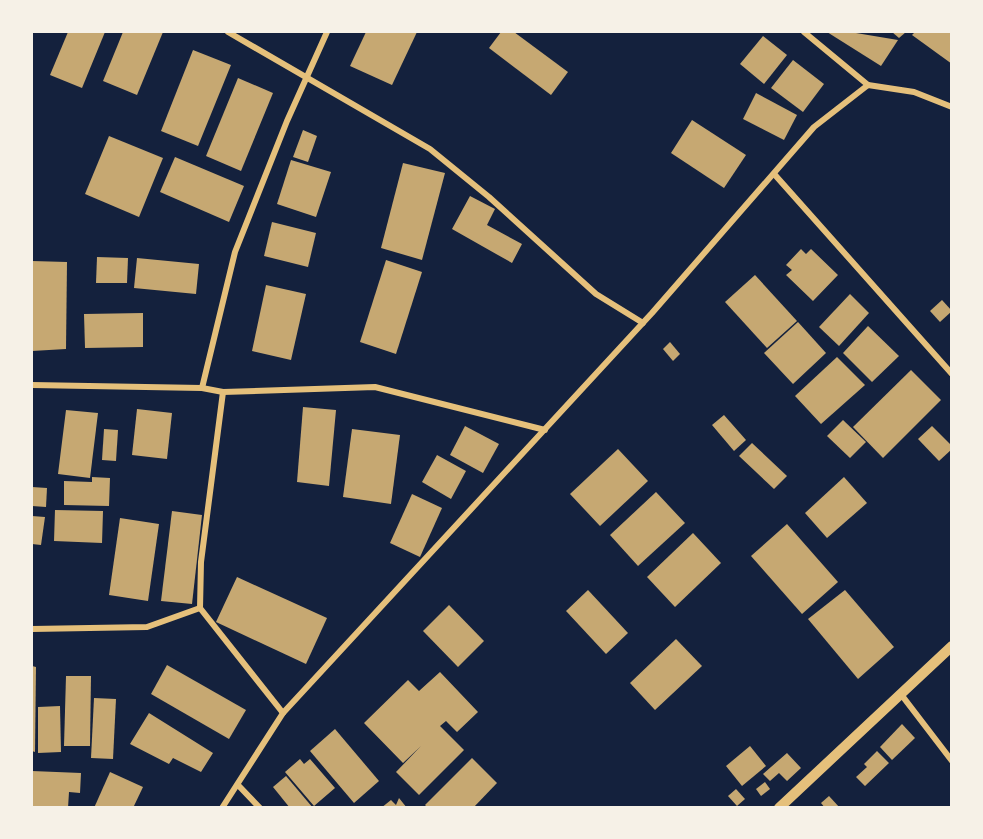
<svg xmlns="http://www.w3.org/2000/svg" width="983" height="839" viewBox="0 0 983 839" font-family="Spectral,serif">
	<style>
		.building { fill: #c6a872 }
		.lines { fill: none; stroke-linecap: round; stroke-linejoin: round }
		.minor { stroke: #e5c07b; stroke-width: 6 }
		.tertiary { stroke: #e5c07b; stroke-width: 10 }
	</style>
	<rect width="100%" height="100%" fill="#14213d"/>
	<g class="building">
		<polygon points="68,32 105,32 82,88 50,75"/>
		<polygon points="123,32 163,32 137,95 103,81"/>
		<polygon points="366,32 417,32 392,85 350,66"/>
		<polygon points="501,32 514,32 568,72 551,95 489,48"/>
		<polygon points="827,32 850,32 898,40 881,66"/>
		<polygon points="892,32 906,32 899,38"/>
		<polygon points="915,32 952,32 952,64 912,35"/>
		<polygon points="763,36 787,55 764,84 740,64"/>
		<polygon points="193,50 231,65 198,146 161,131"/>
		<polygon points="793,60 824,84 803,112 771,88"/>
		<polygon points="238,78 273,93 241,171 206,156"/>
		<polygon points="756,93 797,115 784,140 743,119"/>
		<polygon points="692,120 746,155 724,188 671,153"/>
		<polygon points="303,130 317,136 308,162 293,157"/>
		<polygon points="109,136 163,158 139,217 85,194"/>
		<polygon points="175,157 244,186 229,222 160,192"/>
		<polygon points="291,160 331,172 316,217 277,204"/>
		<polygon points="403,163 445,173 422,260 381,248"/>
		<polygon points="470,196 495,209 487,225 522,244 512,263 452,229"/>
		<polygon points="272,222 316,233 308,267 264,256"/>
		<polygon points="801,249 806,254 811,249 838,275 813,301 786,275 792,270 786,265"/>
		<polygon points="97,257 128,258 127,283 96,283"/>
		<polygon points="137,258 199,264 196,294 134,288"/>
		<polygon points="386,260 422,272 396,354 360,342"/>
		<polygon points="32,261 67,262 66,349 32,351"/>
		<polygon points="755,275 797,321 767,348 725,302"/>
		<polygon points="266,285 306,294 291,360 252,351"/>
		<polygon points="850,294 869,313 839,346 819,327"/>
		<polygon points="942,300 952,311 940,322 930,311"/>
		<polygon points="143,313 143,347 85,348 84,314"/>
		<polygon points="798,322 826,353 793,384 764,353"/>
		<polygon points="868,326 899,356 872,382 843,353"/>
		<polygon points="670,342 680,354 673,361 663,349"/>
		<polygon points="837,357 865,385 821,424 795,396"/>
		<polygon points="911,370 941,400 883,458 853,427"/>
		<polygon points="303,407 336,410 329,486 297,482"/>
		<polygon points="137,409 172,413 167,459 132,455"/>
		<polygon points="66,410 98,413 90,478 58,474"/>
		<polygon points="724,415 746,440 734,451 712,425"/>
		<polygon points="843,420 866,442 850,458 827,436"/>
		<polygon points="465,426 499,444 483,473 450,455"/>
		<polygon points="932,426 952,446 952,449 939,461 918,439"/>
		<polygon points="104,429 118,430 116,461 102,460"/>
		<polygon points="352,429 400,435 391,504 343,497"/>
		<polygon points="752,443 787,476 774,489 739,456"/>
		<polygon points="618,449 648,481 600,526 570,494"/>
		<polygon points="437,455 466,471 451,499 422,482"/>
		<polygon points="92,477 110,478 109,506 64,505 64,481 92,482"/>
		<polygon points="844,477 867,503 827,538 805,513"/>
		<polygon points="32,487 47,488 46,507 32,506"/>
		<polygon points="656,492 685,523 638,566 610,535"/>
		<polygon points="412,494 442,508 420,557 390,543"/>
		<polygon points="55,510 103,511 102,543 54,541"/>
		<polygon points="172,511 202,515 192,604 161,601"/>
		<polygon points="32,516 45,517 41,545 32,544"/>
		<polygon points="120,518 159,524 148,601 109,595"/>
		<polygon points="787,524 838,582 802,614 751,556"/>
		<polygon points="693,533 721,563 675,607 647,577"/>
		<polygon points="237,577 327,618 306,664 216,622"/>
		<polygon points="588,590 628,633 606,654 566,611"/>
		<polygon points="845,590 894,647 858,679 808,619"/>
		<polygon points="449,605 484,641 458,667 423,631"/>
		<polygon points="676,639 702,666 655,710 630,683"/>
		<polygon points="167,665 246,710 229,739 151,694"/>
		<polygon points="32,666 36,667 35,752 32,751"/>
		<polygon points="440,672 478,712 457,732 446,721 440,726 464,750 419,795 396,772 421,746 403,763 364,723 408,680 419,691"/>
		<polygon points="66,676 91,676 90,746 64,746"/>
		<polygon points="94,698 116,699 113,759 91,758"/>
		<polygon points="60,706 61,752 38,753 38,707"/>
		<polygon points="149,713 213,753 201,772 173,758 169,764 130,744"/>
		<polygon points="902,724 915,738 892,760 880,747"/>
		<polygon points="335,729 379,781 354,803 310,751"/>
		<polygon points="750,746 766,766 742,786 726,766"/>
		<polygon points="877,751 889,763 865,786 856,777 867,767 864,764"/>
		<polygon points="787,753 801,768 787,781 779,773 770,781 763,774"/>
		<polygon points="472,758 497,783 473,808 428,808 425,805"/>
		<polygon points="300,759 304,764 310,759 335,788 314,806 285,772"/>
		<polygon points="32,771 81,773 80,793 69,792 68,808 32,808"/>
		<polygon points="110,772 143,787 133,808 94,808"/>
		<polygon points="286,776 313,808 290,808 273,787"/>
		<polygon points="765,782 770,789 761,796 756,789"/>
		<polygon points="736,789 745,799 737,806 728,796"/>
		<polygon points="829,796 840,808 825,808 821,803"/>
		<polygon points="399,798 407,808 381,808 391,800 396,805"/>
	</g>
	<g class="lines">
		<g class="minor">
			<polyline points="228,32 430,149 489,197 596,294 643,323"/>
			<polyline points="804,32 868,85"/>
			<polyline points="775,175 952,374"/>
			<polyline points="32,385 202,388 223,392 375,387 545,430"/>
			<polyline points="202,388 235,252 287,121 327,32"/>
			<polyline points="223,392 201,562 200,608 283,713"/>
			<polyline points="32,629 147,627 200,608"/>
			<polyline points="900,693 952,761"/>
			<polyline points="238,785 260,808"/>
			<polyline points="222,808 283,713 652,313 814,127 868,85 914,92 952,107"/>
		</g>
		<polyline class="tertiary" points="779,808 952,646"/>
	</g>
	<rect width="983" height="839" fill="none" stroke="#f6f1e7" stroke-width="66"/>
</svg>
